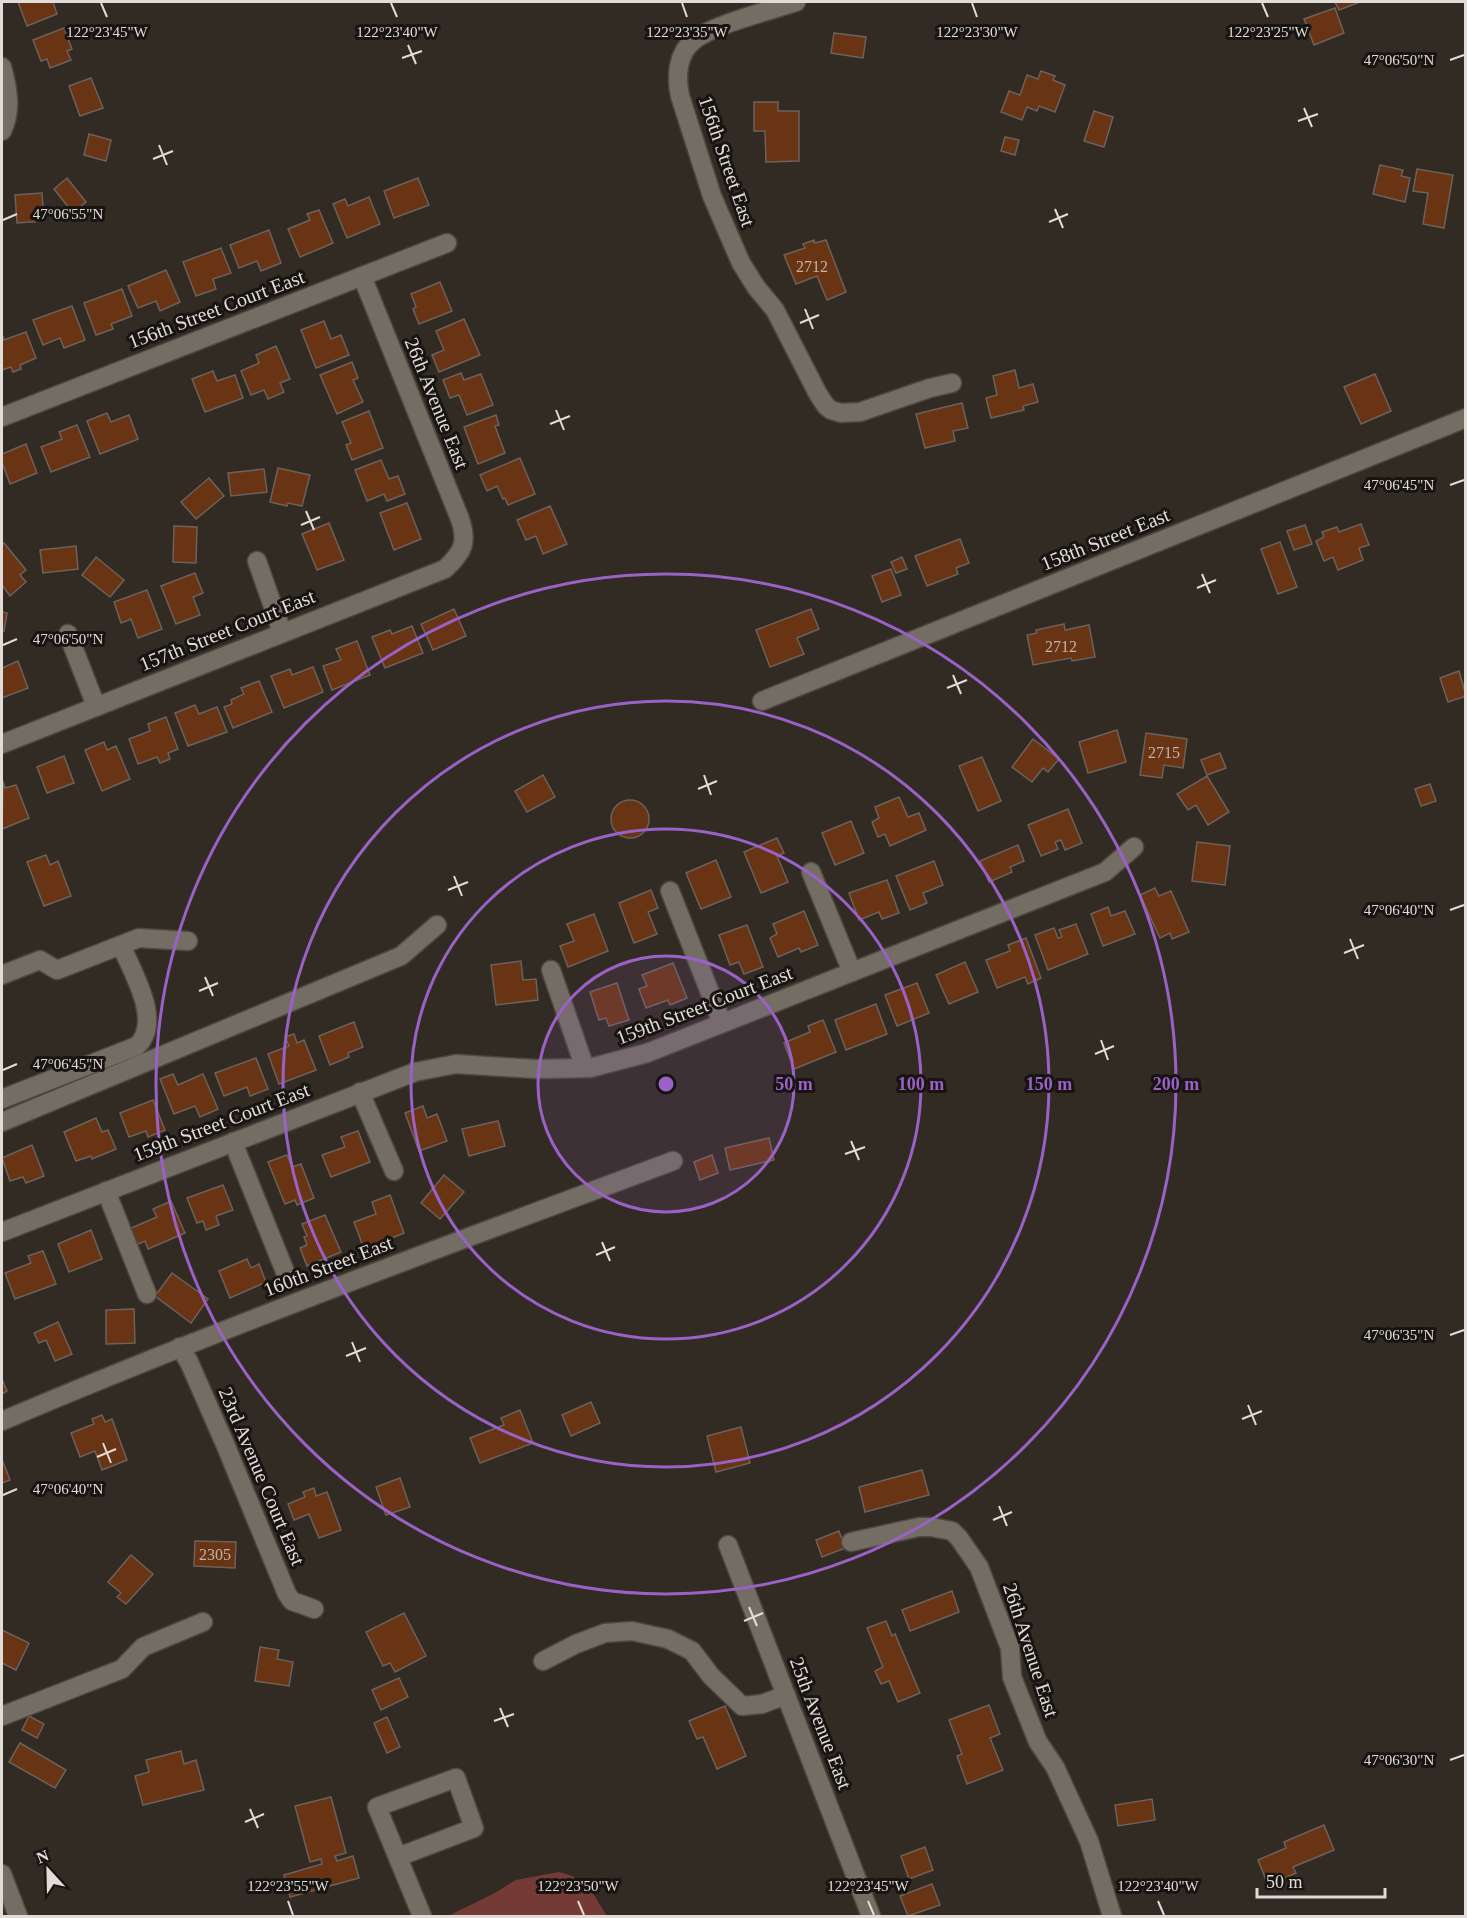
<svg xmlns="http://www.w3.org/2000/svg" width="1467" height="1918" viewBox="0 0 1467 1918" font-family="'Times New Roman',serif">
	<style>
		.green { fill: #743a36 }
		.building { fill: #683414; stroke: #6c615b; stroke-width: 1.5 }
		.lines { fill: none; stroke-linecap: round; stroke-linejoin: round }
		.minor-casing { stroke: #4d4841; stroke-width: 21 }
		.minor { stroke: #746d64; stroke-width: 18 }
		.ticks { fill: none; stroke: #e1dcd7; stroke-width: 2 }
		.ring { fill: none; stroke: #9a61c6; stroke-width: 3 }
		.labels { text-anchor: middle; stroke-width: 6; stroke-linejoin: round; paint-order: stroke }
		.number-label { font-size: 16px; fill: #c3b2a6 }
		.street-label { font-size: 20px; fill: #e1dcd7; stroke: #171411 }
		.ticks-label { font-size: 15px; text-anchor: middle; fill: #e1dcd7; stroke: #171411; stroke-width: 6; stroke-linejoin: round; paint-order: stroke }
		.centre { fill: #9a61c6; stroke: #171411; stroke-width: 3 }
		.ring-label { font-size: 18px; text-anchor: middle; font-weight: bold; fill: #9a61c6; stroke: #171411; stroke-width: 6; stroke-linejoin: round; paint-order: stroke }
	</style>
	<rect width="100%" height="100%" fill="#322b23"/>
	<path class="green" d="M559,1872C588,1879 592,1892 607,1916H450L454,1913L493,1894L516,1880Z"/>
	<g class="building">
		<polygon points="18,2 53,2 57,14 27,26"/>
		<polygon points="1335,2 1360,2 1339,10"/>
		<polygon points="1335,8 1344,33 1314,45 1304,19"/>
		<polygon points="64,28 72,49 67,51 71,60 50,68 47,59 41,61 33,40"/>
		<polygon points="834,33 866,37 863,58 831,53"/>
		<polygon points="1041,71 1055,76 1053,80 1065,85 1055,112 1039,106 1037,111 1027,107 1022,120 1001,112 1009,91 1020,95 1027,75 1038,79"/>
		<polygon points="91,78 103,108 80,116 69,86"/>
		<polygon points="754,102 778,102 778,111 799,111 799,161 766,162 765,131 754,131"/>
		<polygon points="1094,111 1113,117 1104,147 1084,141"/>
		<polygon points="89,134 111,140 106,161 84,155"/>
		<polygon points="1005,137 1019,140 1015,155 1001,151"/>
		<polygon points="1380,165 1403,170 1401,176 1410,178 1405,202 1373,194"/>
		<polygon points="1417,169 1453,175 1444,228 1423,224 1428,193 1413,191"/>
		<polygon points="67,178 86,202 73,213 54,189"/>
		<polygon points="418,178 429,205 394,218 384,191"/>
		<polygon points="42,193 44,221 17,223 15,195"/>
		<polygon points="369,197 380,224 347,238 333,204 345,199 348,206"/>
		<polygon points="319,210 333,243 300,257 288,229 310,220 307,214"/>
		<polygon points="269,230 281,263 261,271 257,261 239,268 230,245"/>
		<polygon points="814,240 815,243 826,240 846,292 827,300 817,276 796,284 784,255 805,248 803,244"/>
		<polygon points="221,248 231,273 213,279 216,289 196,296 183,262"/>
		<polygon points="166,270 180,302 160,311 156,301 138,308 128,286"/>
		<polygon points="440,282 452,311 419,324 413,309 416,307 411,294"/>
		<polygon points="122,289 132,316 111,324 113,329 96,335 84,303"/>
		<polygon points="72,306 85,340 64,348 60,338 43,345 33,320"/>
		<polygon points="464,319 480,355 439,372 432,355 444,350 436,331"/>
		<polygon points="324,321 331,339 341,335 349,355 316,368 301,330"/>
		<polygon points="26,332 36,358 20,365 21,369 13,372 11,367 2,370 2,334 4,340"/>
		<polygon points="276,346 290,379 280,383 284,392 268,399 264,390 251,395 241,371 259,363 256,355"/>
		<polygon points="352,362 358,378 353,380 363,402 337,414 320,375"/>
		<polygon points="1015,370 1019,388 1033,384 1038,402 1023,406 1024,410 991,418 986,398 997,395 993,376"/>
		<polygon points="213,371 217,381 235,375 243,398 205,412 192,379"/>
		<polygon points="461,373 464,380 481,374 493,405 467,415 459,395 450,398 443,380"/>
		<polygon points="1375,374 1391,411 1361,424 1344,387"/>
		<polygon points="962,403 968,428 953,431 955,441 925,448 916,414"/>
		<polygon points="369,411 383,448 352,460 346,445 351,443 342,422"/>
		<polygon points="107,413 111,422 129,415 138,439 100,454 87,421"/>
		<polygon points="496,415 499,425 495,426 505,453 478,464 464,427"/>
		<polygon points="77,425 90,457 51,472 41,447 62,439 59,432"/>
		<polygon points="26,444 37,473 10,484 2,462 2,454"/>
		<polygon points="520,458 535,494 508,505 505,498 503,499 497,486 487,491 480,475"/>
		<polygon points="381,460 389,479 398,476 405,494 387,501 384,494 367,501 355,470"/>
		<polygon points="278,468 310,475 302,506 288,503 287,506 270,502"/>
		<polygon points="264,469 267,492 231,496 228,473"/>
		<polygon points="209,478 224,496 196,519 181,502"/>
		<polygon points="407,503 421,539 394,550 380,513"/>
		<polygon points="550,506 567,544 543,554 536,536 526,540 517,520"/>
		<polygon points="329,523 344,560 317,570 302,534"/>
		<polygon points="1361,524 1369,545 1359,548 1363,560 1338,570 1333,557 1324,561 1316,541 1324,537 1322,532 1337,527 1339,532"/>
		<polygon points="1305,525 1312,544 1294,550 1287,531"/>
		<polygon points="174,526 197,527 196,563 173,562"/>
		<polygon points="960,539 969,563 956,568 958,574 927,586 915,556"/>
		<polygon points="1280,542 1297,587 1278,594 1261,549"/>
		<polygon points="4,543 26,570 20,575 26,582 10,596 2,585 2,545"/>
		<polygon points="76,546 78,569 43,573 40,550"/>
		<polygon points="96,557 124,580 110,597 82,575"/>
		<polygon points="902,557 907,569 896,573 891,562"/>
		<polygon points="891,569 901,595 882,602 872,576"/>
		<polygon points="195,573 203,593 193,597 200,615 176,624 161,586"/>
		<polygon points="147,590 162,629 138,638 131,619 121,623 114,602"/>
		<polygon points="454,609 466,636 433,650 421,624"/>
		<polygon points="811,609 819,629 797,638 804,654 770,667 756,630"/>
		<polygon points="2,612 7,613 4,631 2,631"/>
		<polygon points="1064,624 1065,630 1089,625 1095,657 1072,661 1071,658 1033,665 1027,635 1037,633 1036,630"/>
		<polygon points="412,626 423,653 385,668 372,637 390,630 392,634"/>
		<polygon points="357,641 370,675 332,690 323,666 341,660 336,649"/>
		<polygon points="18,661 28,688 2,698 2,668"/>
		<polygon points="313,667 323,692 284,708 271,676 290,669 292,675"/>
		<polygon points="1459,671 1466,696 1448,702 1440,678"/>
		<polygon points="259,681 272,712 233,728 224,707 232,704 231,700 244,694 241,688"/>
		<polygon points="195,705 199,714 217,707 227,732 188,746 175,713"/>
		<polygon points="166,717 178,749 168,753 170,759 160,763 157,757 138,764 129,739 150,731 148,724"/>
		<polygon points="1117,730 1126,762 1088,773 1079,742"/>
		<polygon points="1146,733 1187,739 1183,768 1164,765 1162,778 1140,775"/>
		<polygon points="1033,739 1059,759 1048,772 1043,768 1032,782 1012,767"/>
		<polygon points="104,742 107,750 116,746 130,779 102,791 85,750"/>
		<polygon points="1220,753 1226,768 1207,775 1201,760"/>
		<polygon points="64,756 74,783 47,793 37,767"/>
		<polygon points="982,757 1001,801 978,811 959,766"/>
		<polygon points="543,775 555,797 527,812 515,791"/>
		<polygon points="1207,776 1229,812 1208,825 1196,805 1188,810 1177,794"/>
		<polygon points="3,781 5,788 16,785 29,818 2,829"/>
		<polygon points="1430,784 1436,801 1421,806 1415,789"/>
		<polygon points="899,797 908,817 919,813 926,830 890,846 885,834 878,837 872,822 879,818 875,807"/>
		<circle cx="630" cy="819" r="19"/>
		<polygon points="1068,809 1082,843 1065,850 1061,840 1055,842 1058,849 1041,856 1028,825"/>
		<polygon points="851,821 864,853 835,865 822,833"/>
		<polygon points="777,838 784,853 777,856 788,882 761,893 744,852"/>
		<polygon points="1197,842 1230,846 1225,885 1192,881"/>
		<polygon points="1018,845 1024,861 1010,867 1012,872 989,882 980,861"/>
		<polygon points="46,855 50,865 58,861 71,896 44,906 27,862"/>
		<polygon points="716,860 731,897 701,909 686,873"/>
		<polygon points="934,861 943,885 923,893 927,903 910,910 896,876"/>
		<polygon points="887,880 899,913 882,919 879,912 859,920 849,893"/>
		<polygon points="1155,888 1159,896 1171,891 1189,932 1172,939 1170,933 1160,938 1140,895"/>
		<polygon points="651,890 658,908 648,912 657,934 634,943 619,903"/>
		<polygon points="1108,907 1111,916 1125,911 1135,934 1103,946 1091,914"/>
		<polygon points="804,911 818,945 801,952 799,948 778,957 770,938 777,934 773,924"/>
		<polygon points="594,914 608,951 568,967 560,946 574,941 567,924"/>
		<polygon points="1076,924 1088,954 1048,970 1035,935 1054,928 1058,938 1062,937 1059,930"/>
		<polygon points="747,925 763,967 744,974 739,962 730,965 719,935"/>
		<polygon points="1026,938 1041,978 1028,984 1025,977 997,988 986,960 1010,951 1008,945"/>
		<polygon points="521,961 523,980 536,979 538,1000 496,1005 491,965"/>
		<polygon points="965,962 978,992 949,1004 936,975"/>
		<polygon points="673,963 687,998 670,1005 668,1000 646,1008 639,989 647,986 642,975"/>
		<polygon points="617,983 629,1020 609,1026 606,1018 599,1020 590,992"/>
		<polygon points="917,983 929,1013 897,1026 885,995"/>
		<polygon points="876,1004 887,1034 846,1050 835,1020"/>
		<polygon points="823,1020 836,1052 794,1069 784,1043 810,1032 808,1026"/>
		<polygon points="354,1022 363,1047 348,1053 349,1057 330,1065 319,1036"/>
		<polygon points="294,1034 297,1043 304,1040 316,1070 279,1084 268,1054 289,1046 285,1037"/>
		<polygon points="256,1058 268,1089 250,1096 247,1087 224,1096 215,1073"/>
		<polygon points="173,1074 178,1085 203,1074 218,1109 200,1117 195,1106 174,1114 160,1079"/>
		<polygon points="153,1100 165,1130 148,1137 146,1131 129,1137 120,1113"/>
		<polygon points="423,1106 427,1118 437,1114 447,1141 419,1151 405,1113"/>
		<polygon points="96,1118 102,1132 108,1130 116,1149 92,1159 91,1156 76,1161 64,1132"/>
		<polygon points="498,1121 505,1146 469,1156 462,1129"/>
		<polygon points="358,1131 370,1162 331,1177 322,1155 345,1147 341,1137"/>
		<polygon points="769,1138 774,1160 730,1170 725,1148"/>
		<polygon points="32,1145 44,1176 26,1183 23,1177 10,1181 2,1158"/>
		<polygon points="287,1155 292,1167 301,1164 314,1198 297,1205 295,1200 285,1204 268,1162"/>
		<polygon points="712,1155 718,1173 700,1180 694,1162"/>
		<polygon points="444,1175 464,1192 440,1219 421,1203"/>
		<polygon points="223,1185 233,1210 216,1216 219,1225 206,1230 203,1221 197,1223 187,1198"/>
		<polygon points="390,1195 404,1233 364,1249 354,1222 376,1214 372,1202"/>
		<polygon points="171,1201 185,1233 148,1249 145,1241 136,1245 129,1229 157,1217 153,1209"/>
		<polygon points="325,1215 341,1252 307,1266 300,1248 307,1245 304,1237 307,1236 302,1224"/>
		<polygon points="91,1230 102,1259 69,1272 58,1244"/>
		<polygon points="43,1251 56,1284 15,1299 5,1273 31,1263 28,1256"/>
		<polygon points="247,1259 251,1268 259,1264 266,1282 230,1298 219,1271"/>
		<polygon points="172,1273 208,1299 191,1323 155,1296"/>
		<polygon points="134,1309 135,1343 106,1344 106,1310"/>
		<polygon points="58,1322 72,1354 55,1361 46,1340 39,1343 34,1333"/>
		<polygon points="2,1379 7,1391 2,1394"/>
		<polygon points="591,1402 600,1423 571,1436 562,1415"/>
		<polygon points="520,1410 533,1443 480,1463 470,1438 504,1425 501,1418"/>
		<polygon points="102,1415 105,1422 112,1419 127,1460 102,1470 95,1451 80,1457 71,1433 94,1424 92,1419"/>
		<polygon points="741,1427 750,1463 716,1472 707,1436"/>
		<polygon points="2,1462 3,1462 10,1480 2,1483"/>
		<polygon points="922,1470 929,1495 865,1512 859,1487"/>
		<polygon points="400,1478 410,1507 386,1515 376,1487"/>
		<polygon points="314,1488 316,1496 327,1492 341,1530 319,1538 309,1514 294,1520 288,1504 305,1497 303,1492"/>
		<polygon points="839,1531 845,1548 822,1557 816,1540"/>
		<polygon points="195,1541 236,1542 235,1568 194,1566"/>
		<polygon points="131,1555 153,1574 126,1604 117,1597 121,1593 108,1582"/>
		<polygon points="952,1591 959,1612 910,1631 902,1610"/>
		<polygon points="404,1613 426,1656 395,1672 390,1663 383,1666 366,1632"/>
		<polygon points="886,1621 892,1636 895,1634 920,1693 898,1702 889,1681 881,1684 875,1671 883,1667 867,1628"/>
		<polygon points="2,1630 29,1643 16,1670 2,1663"/>
		<polygon points="260,1647 279,1650 277,1659 293,1662 289,1686 255,1681"/>
		<polygon points="399,1678 408,1697 381,1710 372,1690"/>
		<polygon points="989,1705 1000,1734 990,1738 1003,1770 967,1784 957,1756 962,1754 949,1720"/>
		<polygon points="725,1706 746,1756 717,1769 703,1737 697,1739 689,1721"/>
		<polygon points="29,1716 44,1724 37,1738 22,1730"/>
		<polygon points="387,1717 400,1747 387,1753 374,1723"/>
		<polygon points="20,1743 66,1770 55,1788 9,1762"/>
		<polygon points="181,1751 184,1764 196,1760 204,1790 143,1805 135,1776 149,1772 146,1760"/>
		<polygon points="331,1797 346,1853 335,1856 337,1861 353,1856 359,1878 290,1897 284,1875 322,1864 321,1859 310,1862 295,1806"/>
		<polygon points="1152,1799 1155,1820 1118,1826 1115,1805"/>
		<polygon points="1324,1825 1334,1850 1293,1867 1296,1873 1268,1885 1258,1860 1286,1848 1284,1842"/>
		<polygon points="925,1847 933,1870 909,1879 901,1856"/>
		<polygon points="932,1884 940,1905 908,1916 900,1896"/>
	</g>
	<g class="lines">
		<defs>
			<g id="minor">
				<path d="M796,2C772,10 711,25 693,41C677,54 676,77 680,96L712,196L741,263L756,287L775,310L818,394L826,406L831,410L841,413L860,412L930,388L952,383"/>
				<path d="M2,67C8,88 12,111 2,131"/>
				<polyline points="2,417 447,243"/>
				<polyline points="257,561 282,632"/>
				<polyline points="68,634 96,706"/>
				<polyline points="762,701 1466,418"/>
				<path d="M2,744L445,569C463,552 468,543 460,519L362,276"/>
				<polyline points="811,872 852,972"/>
				<polyline points="670,891 722,1023"/>
				<polyline points="551,970 585,1068"/>
				<polyline points="2,975 40,960 57,970 139,938 188,941"/>
				<polyline points="360,1092 394,1171"/>
				<path d="M2,1099L137,1046C163,1021 132,972 121,945"/>
				<polyline points="2,1122 401,956 437,925"/>
				<polyline points="233,1142 286,1274"/>
				<polyline points="106,1191 147,1294"/>
				<polyline points="2,1232 415,1072 456,1064 535,1069 590,1068 647,1053 1105,872 1134,847"/>
				<polyline points="180,1347 189,1362 225,1444 287,1594 292,1601 314,1609"/>
				<path d="M2,1421C223,1327 448,1245 673,1161"/>
				<polyline points="851,1542 919,1527 931,1527 952,1531 959,1538 979,1567 1010,1648 1012,1677 1038,1742 1055,1767 1089,1841 1112,1916"/>
				<polyline points="728,1545 871,1916"/>
				<polyline points="543,1661 576,1644 605,1633 632,1631 668,1639 692,1651 711,1676 742,1706 762,1704 786,1695"/>
				<polyline points="2,1716 122,1669 143,1647 203,1622"/>
				<polyline points="398,1857 474,1828 456,1778 377,1807 422,1916"/>
				<polyline points="2,1874 18,1916"/>
			</g>
		</defs>
		<use href="#minor" class="minor-casing"/>
		<use href="#minor" class="minor"/>
	</g>
	<path class="ticks" d="M101,3L107,17M391,3L397,17M682,3L687,17M972,3L977,17M1262,3L1268,17M408,45L416,64M402,58L422,51M1450,60L1464,55M1304,108L1312,127M1298,121L1318,114M159,145L167,165M153,159L173,151M1055,209L1063,228M3,220L17,214M1049,222L1068,214M805,309L813,329M800,323L819,315M556,410L564,430M550,424L570,416M1450,485L1464,480M306,511L314,530M301,525L320,517M1202,574L1210,593M1197,588L1216,580M3,645L17,639M953,675L961,694M947,688L967,680M704,775L711,795M698,789L717,781M454,876L462,896M448,890L468,882M1450,910L1464,905M1350,939L1358,959M1344,953L1364,945M205,977L213,996M199,991L218,983M1101,1040L1108,1060M1095,1054L1114,1046M3,1070L17,1064M851,1141L859,1160M845,1154L865,1147M602,1242L610,1261M596,1255L615,1247M1450,1335L1464,1330M352,1342L360,1362M346,1356L366,1348M1248,1405L1256,1425M1242,1419L1262,1411M103,1443L111,1463M97,1457L116,1449M3,1495L17,1489M999,1506L1007,1526M993,1520L1012,1512M749,1607L757,1626M744,1621L763,1613M500,1708L508,1727M494,1721L514,1714M1450,1760L1464,1755M250,1809L258,1828M245,1822L264,1814M288,1901L293,1915M578,1901L584,1915M868,1901L874,1915M1158,1901L1164,1915"/>
	<circle cx="666" cy="1084" r="128" fill="#9a61c6" fill-opacity=".12"/>
	<g class="ring">
		<circle cx="666" cy="1084" r="128"/>
		<circle cx="666" cy="1084" r="255"/>
		<circle cx="666" cy="1084" r="383"/>
		<circle cx="666" cy="1084" r="510"/>
	</g>
	<g class="labels">
		<g class="number-label">
			<text x="812" y="272">2712</text>
			<text x="1061" y="652">2712</text>
			<text x="1164" y="758">2715</text>
			<text x="215" y="1560">2305</text>
		</g>
		<g class="street-label">
			<text transform="translate(727 161) rotate(71)" y="7">156th Street East</text>
			<text transform="translate(216 309) rotate(-21)" y="7">156th Street Court East</text>
			<text transform="translate(437 403) rotate(68)" y="7">26th Avenue East</text>
			<text transform="translate(1105 539) rotate(-22)" y="7">158th Street East</text>
			<text transform="translate(227 630) rotate(-22)" y="7">157th Street Court East</text>
			<text transform="translate(704 1005) rotate(-21)" y="7">159th Street Court East</text>
			<text transform="translate(221 1122) rotate(-21)" y="7">159th Street Court East</text>
			<text transform="translate(328 1266) rotate(-21)" y="7">160th Street East</text>
			<text transform="translate(262 1476) rotate(67)" y="7">23rd Avenue Court East</text>
			<text transform="translate(1031 1650) rotate(72)" y="7">26th Avenue East</text>
			<text transform="translate(821 1723) rotate(69)" y="7">25th Avenue East</text>
		</g>
	</g>
	<g class="ticks-label">
		<text x="107" y="37">122°23'45"W</text>
		<text x="397" y="37">122°23'40"W</text>
		<text x="687" y="37">122°23'35"W</text>
		<text x="977" y="37">122°23'30"W</text>
		<text x="1268" y="37">122°23'25"W</text>
		<text x="1399" y="65">47°06'50"N</text>
		<text x="68" y="219">47°06'55"N</text>
		<text x="1399" y="490">47°06'45"N</text>
		<text x="68" y="644">47°06'50"N</text>
		<text x="1399" y="915">47°06'40"N</text>
		<text x="68" y="1069">47°06'45"N</text>
		<text x="1399" y="1340">47°06'35"N</text>
		<text x="68" y="1494">47°06'40"N</text>
		<text x="1399" y="1765">47°06'30"N</text>
		<text x="288" y="1891">122°23'55"W</text>
		<text x="578" y="1891">122°23'50"W</text>
		<text x="868" y="1891">122°23'45"W</text>
		<text x="1158" y="1891">122°23'40"W</text>
	</g>
	<circle cx="666" cy="1084" r="9" class="centre"/>
	<g class="ring-label">
		<text x="794" y="1090">50 m</text>
		<text x="921" y="1090">100 m</text>
		<text x="1049" y="1090">150 m</text>
		<text x="1176" y="1090">200 m</text>
	</g>
	<rect width="1467" height="1918" fill="none" stroke="#e1dcd7" stroke-width="6"/>
	<g transform="translate(48 1870) rotate(338)" stroke="#171411" stroke-width="4.5" paint-order="stroke">
	<path d="M0-4.5L10 22L0 15L-10 22Z" fill="#e1dcd7"/>
	<text y="-9" font-size="16" font-weight="bold" text-anchor="middle" fill="#e1dcd7">N</text>
	</g>
	<path d="M1257 1888v9h128v-9" fill="none" stroke="#e1dcd7" stroke-width="3"/>
	<text x="1266" y="1888" font-size="18" fill="#e1dcd7" stroke="#171411" stroke-width="4.5" paint-order="stroke">50 m</text>
</svg>
